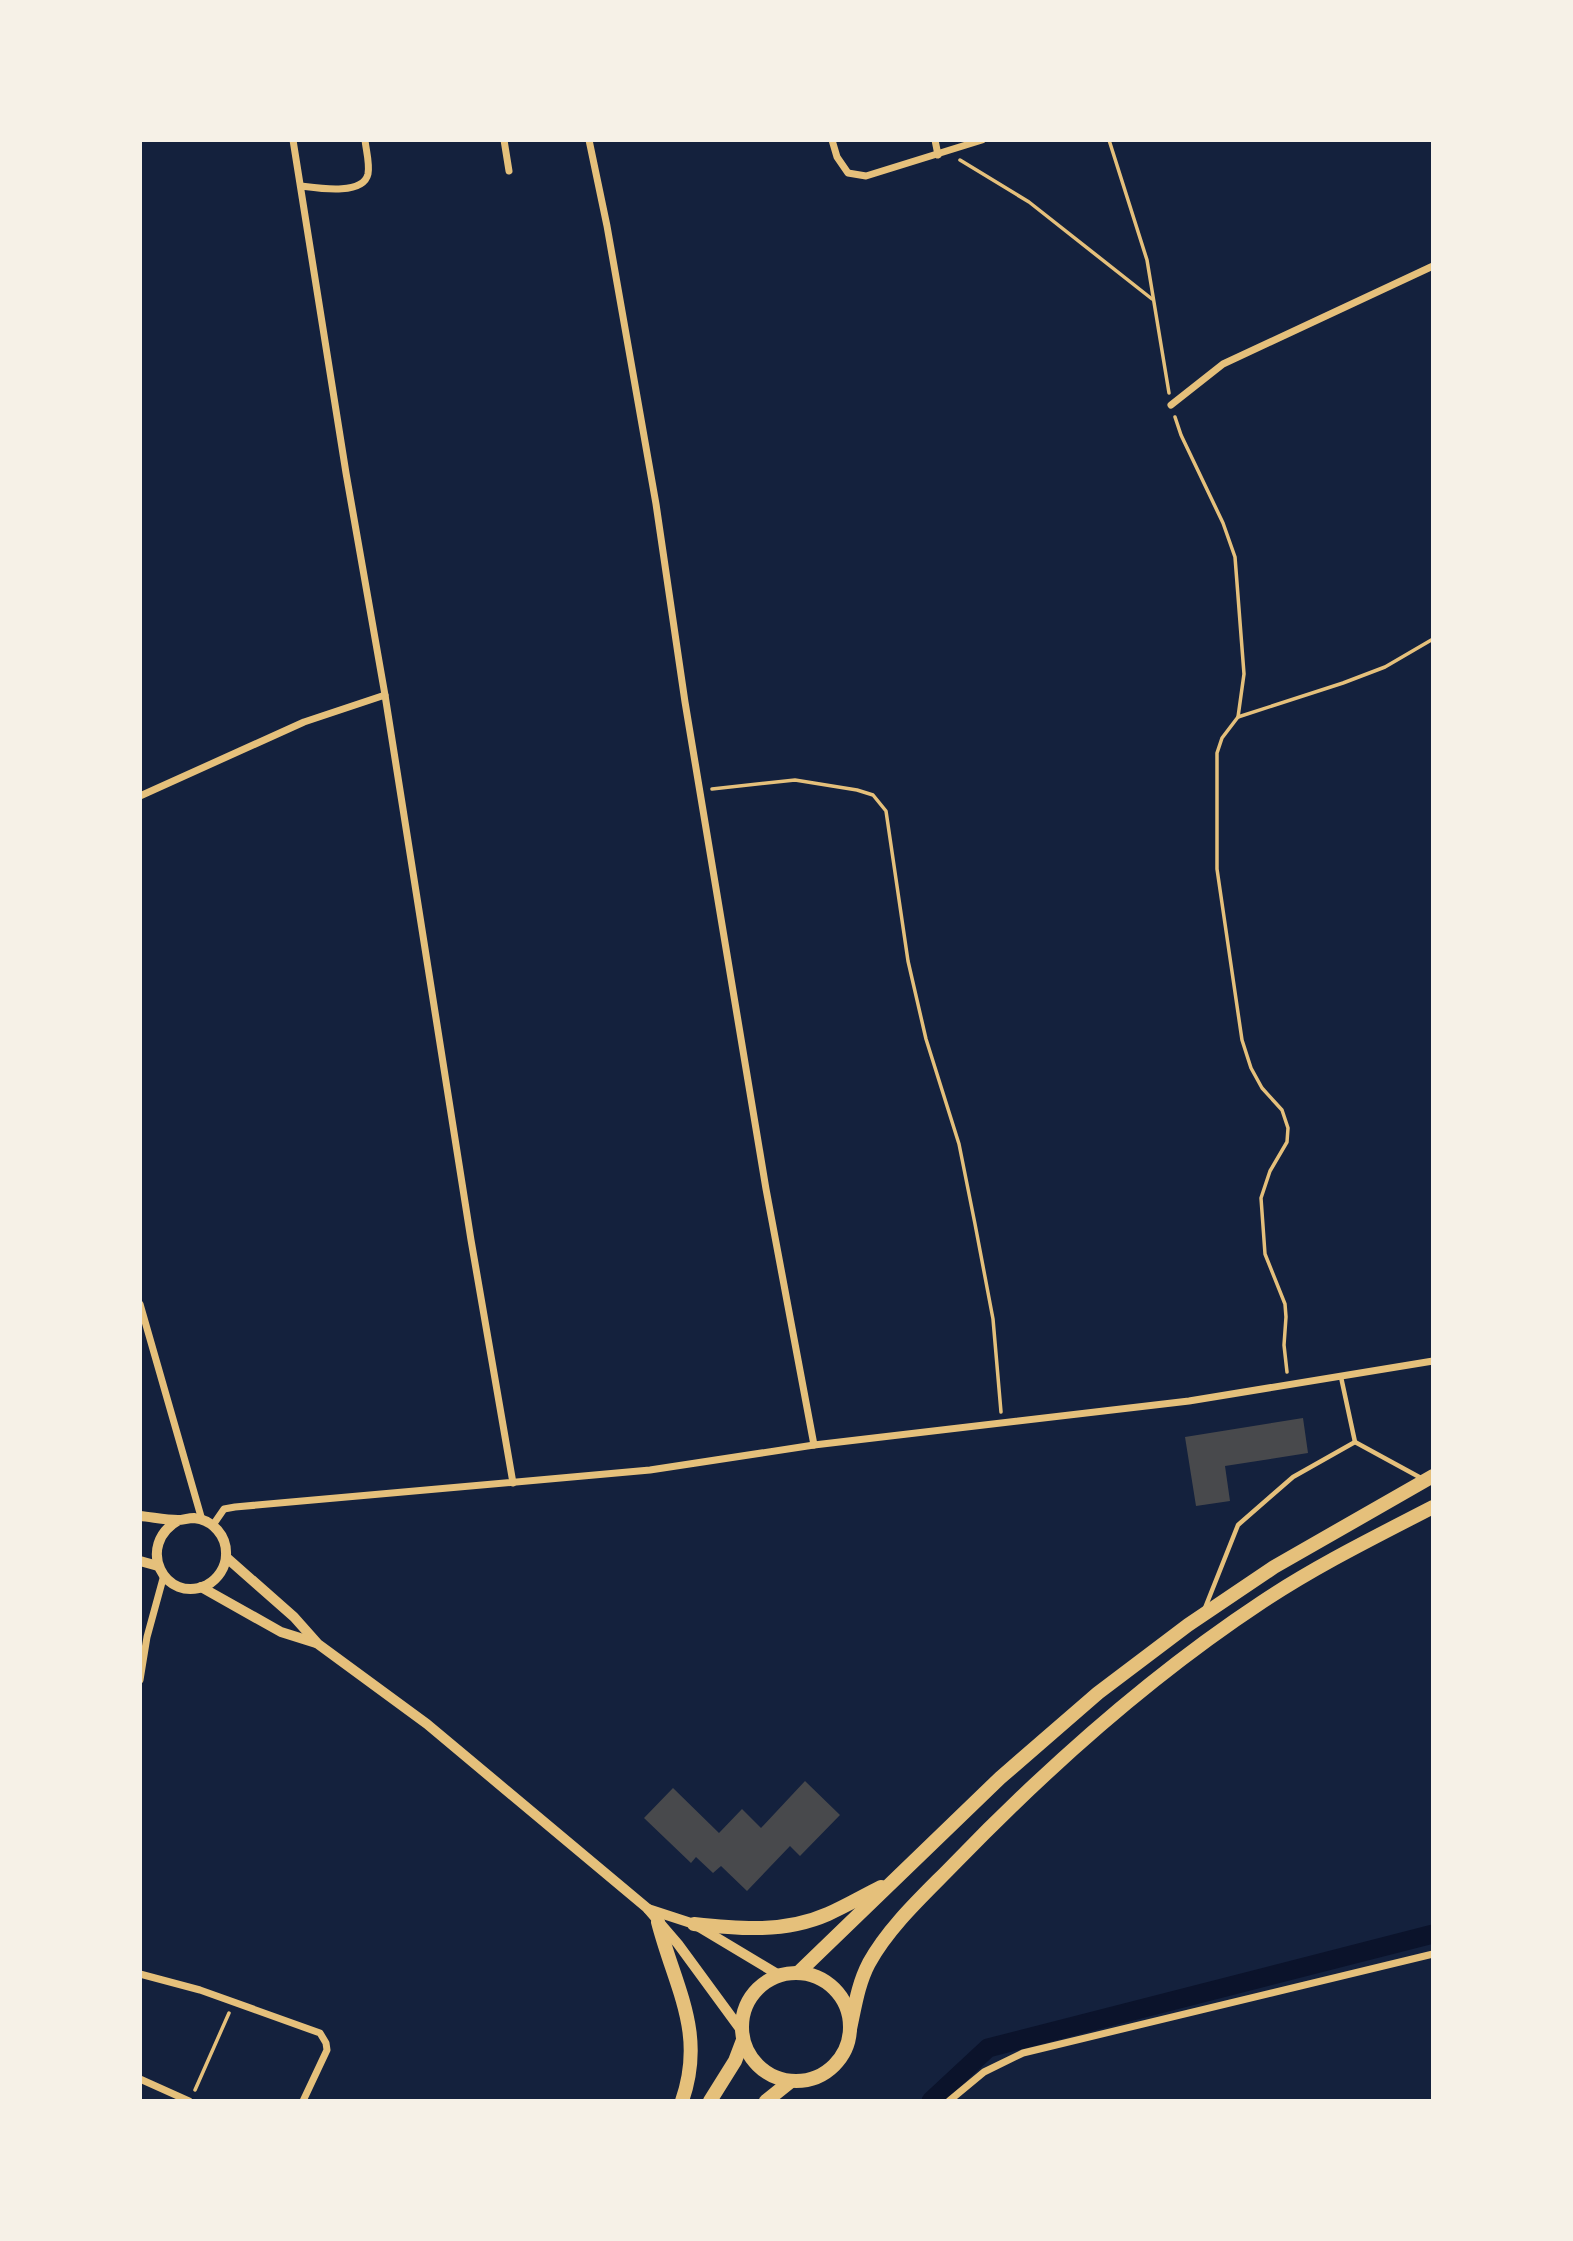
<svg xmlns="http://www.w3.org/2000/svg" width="1573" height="2241" viewBox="0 0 1573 2241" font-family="Spectral,serif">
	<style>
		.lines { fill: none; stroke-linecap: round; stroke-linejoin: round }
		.canal { stroke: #0b132b; stroke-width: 19 }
		.building { fill: #48494c }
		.path { stroke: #e5c07b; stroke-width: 3.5 }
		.service { stroke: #e5c07b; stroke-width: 4.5 }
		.minor { stroke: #e5c07b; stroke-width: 7 }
		.tertiary { stroke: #e5c07b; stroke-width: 10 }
		.trunk { stroke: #e5c07b; stroke-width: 14 }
	</style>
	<rect width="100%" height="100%" fill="#14213d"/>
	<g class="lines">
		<polyline class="canal" points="931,2101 988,2048 1433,1934"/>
	</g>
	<g class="building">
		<polygon points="1303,1418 1308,1453 1225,1466 1230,1501 1196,1506 1185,1437"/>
		<polygon points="805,1781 840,1815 800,1856 790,1846 747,1891 721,1866 713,1873 696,1857 691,1863 644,1818 673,1788 719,1833 742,1809 761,1828"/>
	</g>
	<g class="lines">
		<g class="path">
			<polyline points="1109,140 1147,260 1169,393"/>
			<polyline points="960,160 1029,202 1152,299"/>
			<polyline points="1175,417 1181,435 1223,523 1235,557 1244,674 1238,717"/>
			<polyline points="712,789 795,780 857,790 873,795 886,811 908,961 926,1039 959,1144 975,1224 993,1319 1001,1412"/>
			<polyline points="1287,1372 1284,1345 1286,1317 1285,1304 1265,1254 1261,1198 1270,1171 1287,1142 1288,1128 1282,1110 1262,1088 1251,1068 1242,1040 1217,869 1217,753 1222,738 1238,717 1343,683 1385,667 1433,639"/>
			<polyline points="195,2090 229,2013"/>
		</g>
		<g class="service">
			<polyline points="1341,1377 1355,1442"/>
			<polyline points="1355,1442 1421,1478"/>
			<polyline points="1205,1608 1238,1525 1293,1477 1355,1442"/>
		</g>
		<g class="minor">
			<polyline points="293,140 346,473 385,695"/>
			<polyline points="504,140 509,171"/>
			<polyline points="589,140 607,226 656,504 685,702 766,1189 814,1445"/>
			<polyline points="832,140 837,157 848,173 866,176 982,140"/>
			<polyline points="935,140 938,155"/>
			<path d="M301,186C317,188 363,196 368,174C370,164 366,150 365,140"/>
			<polyline points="1171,405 1223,364 1433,266"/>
			<polyline points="140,796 304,722 385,695 471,1240 513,1483"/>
			<polyline points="140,1304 202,1520"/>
			<polyline points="213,1525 224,1509 235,1507 650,1470 814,1445 1189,1401 1433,1361"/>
			<polyline points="140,1680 147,1637 164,1575"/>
			<polyline points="140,1974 200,1990 320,2033 326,2043 327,2050 303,2101"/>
			<polyline points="140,2079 189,2101"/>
			<polyline points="949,2101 984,2072 1023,2053 1433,1954"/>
		</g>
		<g class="tertiary">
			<path d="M140,1516C152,1517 165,1520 178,1520C183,1520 188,1518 194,1518C213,1520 227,1536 226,1555C226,1567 218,1579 207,1585C165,1605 134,1545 179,1520"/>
			<polyline points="227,1558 294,1617 318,1644 427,1724 647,1908 678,1944 741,2030"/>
			<polyline points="140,1561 158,1566"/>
			<polyline points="201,1587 281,1632 316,1643"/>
			<polyline points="648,1909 694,1924 779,1975"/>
		</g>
		<g class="trunk">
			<path d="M658,1922C675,1988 706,2032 682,2101"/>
			<path d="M694,1924C740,1929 785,1933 828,1914C846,1906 863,1896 881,1887"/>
			<polyline points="799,1972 1000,1778 1098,1693 1188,1625 1274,1567 1433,1476"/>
			<circle cx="796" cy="2027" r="54"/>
			<path d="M850,2029C855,2006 858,1984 869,1963C890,1925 926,1893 955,1863C1048,1767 1150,1676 1262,1602C1316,1566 1375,1537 1433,1507"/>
			<polyline points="710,2101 735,2061 743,2040"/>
			<polyline points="766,2101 791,2081"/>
		</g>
	</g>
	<rect width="1573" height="2241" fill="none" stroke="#f6f1e7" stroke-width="284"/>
</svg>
